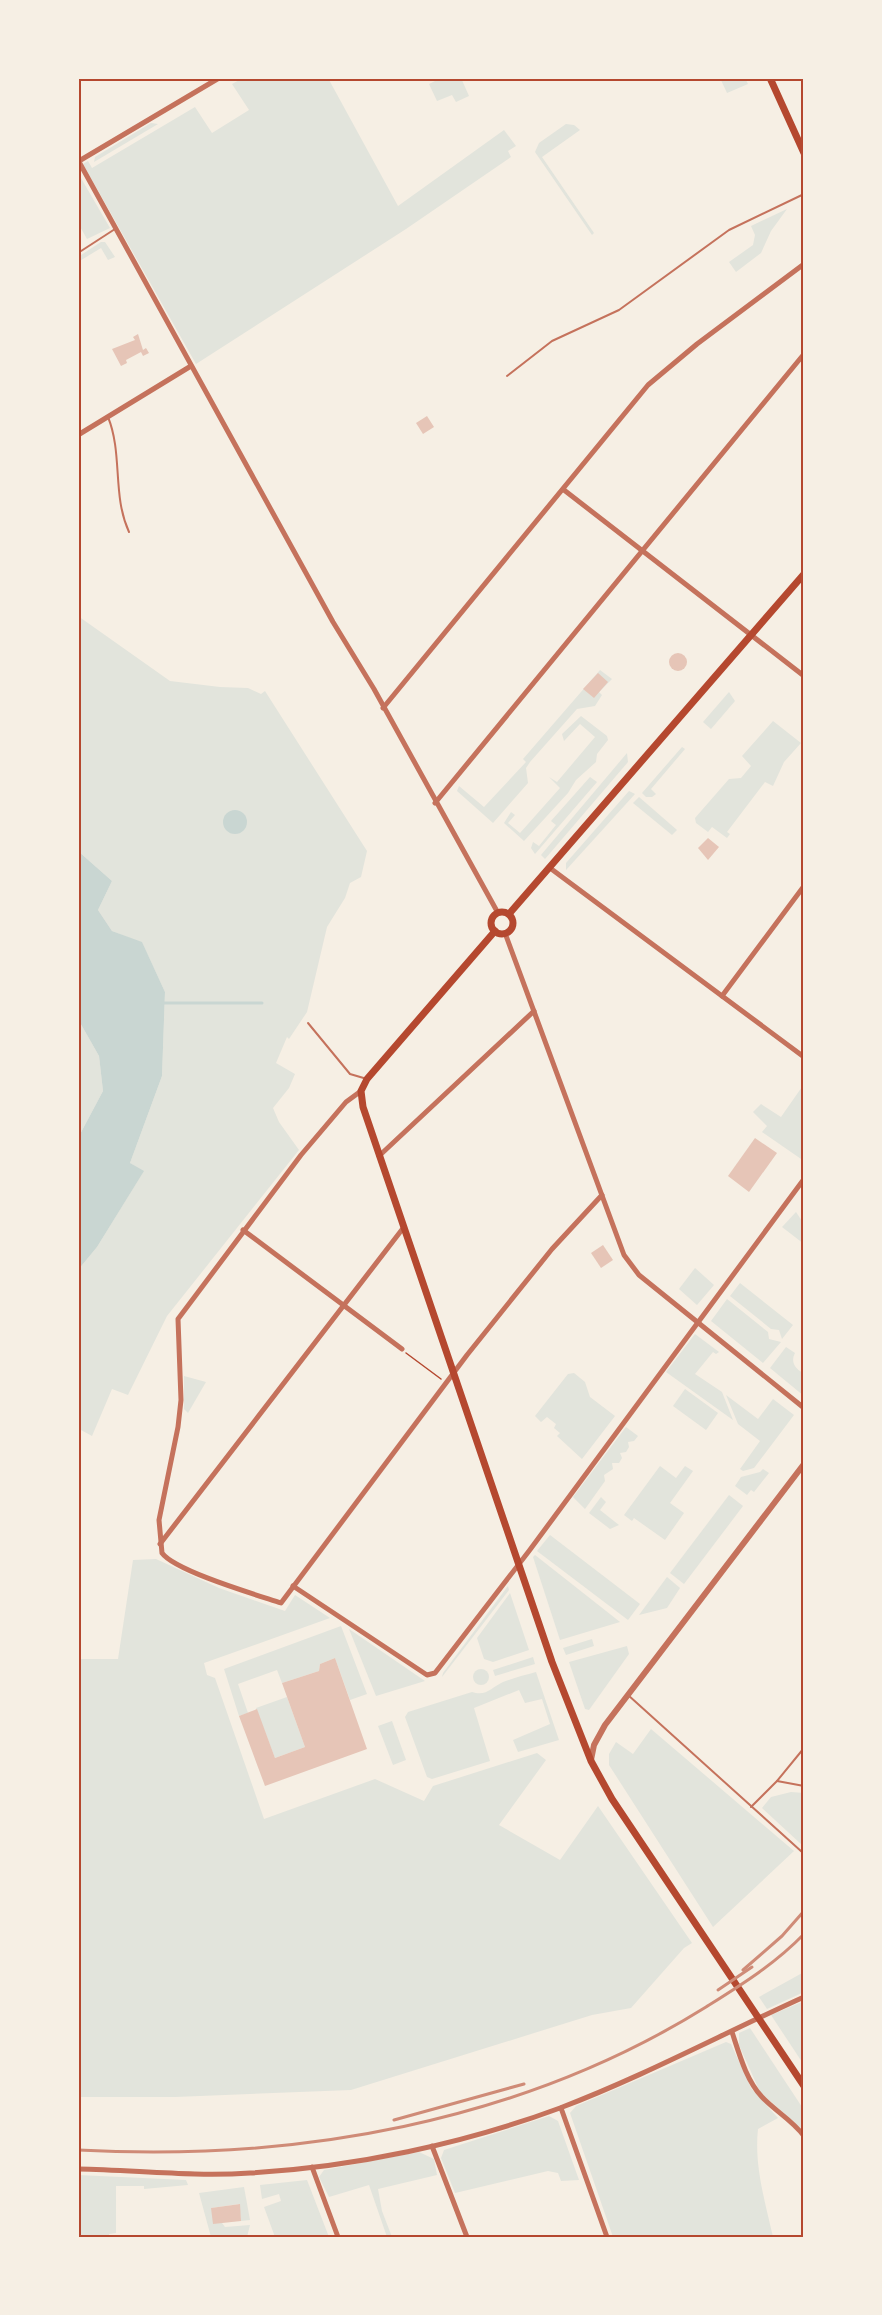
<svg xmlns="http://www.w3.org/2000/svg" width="882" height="2315" viewBox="0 0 882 2315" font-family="Spectral,serif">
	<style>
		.green { fill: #e2e4dc }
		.water { fill: #c9d6d2 }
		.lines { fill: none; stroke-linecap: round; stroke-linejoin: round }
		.stream { stroke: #c9d6d2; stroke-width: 3 }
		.building { fill: #e6c5b7 }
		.path { stroke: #b5482f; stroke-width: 1.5 }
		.service { stroke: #c5725c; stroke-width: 2 }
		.minor { stroke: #c5725c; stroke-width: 5 }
		.tertiary { stroke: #c5725c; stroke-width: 6 }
		.secondary { stroke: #b5482f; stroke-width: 7 }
		.rail { stroke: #cf8b77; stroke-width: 3 }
		.neatline { fill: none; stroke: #b5482f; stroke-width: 2 }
	</style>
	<rect width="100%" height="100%" fill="#f6efe4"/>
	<g class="green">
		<polygon points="243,78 328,78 398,206 504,130 516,146 508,151 511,157 406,229 196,364 83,164 88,161 92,168 195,107 212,133 249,110 232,84"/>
		<polygon points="441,78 461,78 469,96 456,102 452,95 437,101 429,84"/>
		<polygon points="720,78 745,78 748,84 727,93"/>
		<polygon points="151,123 158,124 94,162 95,157"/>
		<polygon points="566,124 574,125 580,130 542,157 594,233 592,235 535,152 539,143"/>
		<polygon points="78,173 110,228 87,239 78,223"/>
		<polygon points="787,209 771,231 761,253 736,272 729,262 753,245 755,235 751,226"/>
		<polygon points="101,242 105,242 115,257 108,260 101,248 78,262 78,257"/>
		<polygon points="78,616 170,681 220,687 248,688 261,694 265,691 367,851 361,877 350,883 345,898 327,927 307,1012 289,1039 287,1037 276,1063 295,1074 289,1088 273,1108 279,1122 299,1150 167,1316 128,1395 112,1389 92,1436 81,1430 78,1443 78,1270 97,1247 143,1172 130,1163 162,1076 165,992 142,943 112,931 98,910 112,881 78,851"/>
		<polygon points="600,670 612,679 599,692 602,695 595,706 577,709 530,762 526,768 528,783 493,823 457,791 459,786 484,807 526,762 523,759"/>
		<polygon points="729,692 735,701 711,729 703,722"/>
		<polygon points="581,716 607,736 608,740 597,754 596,762 576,780 568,793 524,841 504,823 511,812 515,815 508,823 520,833 560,788 549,777 557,782 595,737 580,724 564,741 562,734"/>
		<polygon points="773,721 801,743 784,762 773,786 765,782 727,832 730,834 727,838 712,827 708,832 696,823 695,818 729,779 741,778 751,766 742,756"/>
		<polygon points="682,747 685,749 651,789 656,794 652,797 646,797 642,793"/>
		<polygon points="627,753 628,762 545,859 541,855"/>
		<polygon points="590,777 597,782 535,854 531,848 533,842 539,846 556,825 551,821"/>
		<polygon points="629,791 635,794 566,870 566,863"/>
		<polygon points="639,797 677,830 672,835 633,803"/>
		<polygon points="78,1019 99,1056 103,1091 78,1138"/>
		<polygon points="804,1084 804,1161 762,1132 767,1126 753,1112 761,1104 781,1117"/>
		<polygon points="796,1212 804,1224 804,1244 782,1227"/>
		<polygon points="695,1268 714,1285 697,1305 679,1289"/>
		<polygon points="740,1283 793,1325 782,1339 779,1330 771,1329 730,1296"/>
		<polygon points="727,1299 768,1332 769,1339 781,1342 763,1363 711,1321"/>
		<polygon points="695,1334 719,1352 716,1354 713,1352 695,1374 722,1392 733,1420 666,1372"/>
		<path d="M786,1347L795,1353C790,1362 796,1370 804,1373V1396L770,1368Z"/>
		<polygon points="574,1373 585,1382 590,1397 615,1416 582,1459 557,1436 560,1433 554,1428 556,1424 547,1417 541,1422 535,1416 568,1374"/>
		<polygon points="184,1376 206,1382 188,1413 184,1409"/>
		<polygon points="685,1389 718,1413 706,1430 673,1406"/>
		<polygon points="726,1395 758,1419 773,1399 794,1415 754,1468 743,1471 740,1469 760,1441 738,1424"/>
		<polygon points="626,1427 638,1436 634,1441 628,1442 629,1447 626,1452 620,1453 622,1458 619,1463 612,1463 613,1469 604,1475 605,1481 585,1509 573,1497"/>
		<polygon points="660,1466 676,1478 685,1466 693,1471 670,1503 684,1513 665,1540 634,1518 632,1521 624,1515"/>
		<polygon points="763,1469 769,1473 754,1492 751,1490 747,1495 735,1486 741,1477 760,1472"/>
		<polygon points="729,1495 743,1506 684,1584 670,1573"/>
		<polygon points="601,1497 606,1502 600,1510 619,1525 610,1529 589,1513"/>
		<polygon points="550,1535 640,1604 628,1620 537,1551"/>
		<polygon points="535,1555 620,1622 560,1640 533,1557"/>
		<polygon points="156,1559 219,1588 285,1611 295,1595 330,1618 204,1663 207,1675 215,1678 264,1819 375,1779 424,1801 433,1786 537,1753 546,1760 499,1825 560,1860 598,1806 692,1943 684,1948 631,2008 592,2015 351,2090 175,2097 78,2097 78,1659 118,1659 133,1560"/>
		<polygon points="667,1577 680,1588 667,1608 639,1615"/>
		<polygon points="508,1586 509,1590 442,1677 443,1673"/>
		<polygon points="510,1593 529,1650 493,1662 484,1659 477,1638"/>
		<polygon points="341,1626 367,1694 350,1700 335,1658 320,1664 319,1671 282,1683 277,1670 238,1684 248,1713 239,1716 224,1669"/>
		<polygon points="349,1629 425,1681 376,1696"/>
		<polygon points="592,1639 594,1646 566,1655 563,1648"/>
		<polygon points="627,1646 629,1654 589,1710 585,1709 569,1662"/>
		<polygon points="533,1657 535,1664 495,1676 493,1670"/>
		<circle cx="481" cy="1677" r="8"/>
		<path d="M536,1672L559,1740L518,1752L513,1740L550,1724L542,1699L525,1703L519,1690L474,1708L490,1761L432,1779L427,1777L405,1717L408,1712L472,1692C486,1697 492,1687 503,1682C513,1678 525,1675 536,1672Z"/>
		<polygon points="287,1697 305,1747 275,1758 256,1708"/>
		<polygon points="392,1721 406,1760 393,1765 378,1726"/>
		<polygon points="651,1729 794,1851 713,1927 609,1765 609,1754 616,1742 633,1754"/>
		<polygon points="791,1792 804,1793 804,1841 801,1844 762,1808 771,1797"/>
		<polygon points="804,1972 804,1992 767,2009 759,1997"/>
		<polygon points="804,2001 804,2065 771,2015"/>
		<polygon points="750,2028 804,2110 804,2131 760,2092 739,2045 739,2033"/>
		<path d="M726,2042L731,2044L751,2088L778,2118L758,2129C754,2166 765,2201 773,2237H613L570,2113L576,2106Z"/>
		<polygon points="549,2116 558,2121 579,2180 561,2181 558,2173 548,2171 455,2193 441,2158 444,2150"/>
		<polygon points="419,2152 434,2159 437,2175 378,2189 382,2211 392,2237 387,2237 369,2185 329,2197 319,2177 324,2170"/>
		<polygon points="78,2175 186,2180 188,2185 144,2189 144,2186 116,2186 116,2233 109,2234 109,2237 78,2237"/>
		<polygon points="307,2180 329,2237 275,2237 264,2207 281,2201 279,2194 262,2199 260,2185"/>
		<polygon points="244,2187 250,2220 241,2221 239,2204 211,2208 225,2227 250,2225 247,2237 211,2237 199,2193"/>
	</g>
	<g class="water">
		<circle cx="235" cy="822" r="12"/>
		<polygon points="78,851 112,881 98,910 112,931 142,942 165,992 162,1076 130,1163 144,1171 97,1247 78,1270 78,1138 103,1091 99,1056 78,1019"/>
	</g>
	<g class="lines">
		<polyline class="stream" points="162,1003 262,1003"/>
	</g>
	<g class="building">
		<polygon points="138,334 143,350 146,348 149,353 143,356 141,352 126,360 127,363 121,366 112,349 135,340 133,337"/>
		<polygon points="427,416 434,427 423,434 416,423"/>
		<circle cx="678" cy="662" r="9"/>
		<polygon points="598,673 608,682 594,698 583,689"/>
		<polygon points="708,838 719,847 708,860 698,848"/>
		<polygon points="755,1138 777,1153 749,1192 728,1176"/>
		<polygon points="603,1245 613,1260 601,1268 591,1253"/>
		<polygon points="335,1658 367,1749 265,1786 239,1716 257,1709 275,1758 305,1747 282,1683 319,1671 320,1664"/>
		<polygon points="240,2204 241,2221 213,2224 211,2208"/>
	</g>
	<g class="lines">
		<polyline class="path" points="406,1353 441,1379"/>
		<g class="service">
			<polyline points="78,253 115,229"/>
			<polyline points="507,376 552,341 619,310 729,230 804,194"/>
			<path d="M108,417C123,454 112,495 129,532"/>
			<polyline points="308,1023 350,1074 367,1079"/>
			<polyline points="628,1695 802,1852"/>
			<polyline points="777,1781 804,1786"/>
			<polyline points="751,1807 777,1781 804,1748"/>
		</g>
		<g class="minor">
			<polyline points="78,160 333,622 374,689 498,913"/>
			<polyline points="79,161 219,78"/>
			<polyline points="78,435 191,366"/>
			<polyline points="564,490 804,676"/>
			<polyline points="383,708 648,385 697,344 804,264"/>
			<polyline points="435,803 804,354"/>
			<polyline points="550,868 804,1057"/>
			<polyline points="505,933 624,1255 639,1275 804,1408"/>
			<polyline points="722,996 804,886"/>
			<path d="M361,1091L346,1102L301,1155L178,1319L181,1400L178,1427L159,1520L162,1553C175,1571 257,1595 281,1603L467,1355L552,1249L602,1195"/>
			<polyline points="379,1156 534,1011"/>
			<polyline points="243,1230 402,1349"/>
			<polyline points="160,1544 404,1227"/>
			<polyline points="293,1586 427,1675 435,1673 529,1551 804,1179"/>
			<path d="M732,2032C739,2053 746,2080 762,2097C775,2111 792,2120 804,2136"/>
			<polyline points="561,2108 607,2237"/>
			<polyline points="432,2146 467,2237"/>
			<polyline points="312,2167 338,2237"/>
			<path d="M78,2169C136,2170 193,2177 250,2173C354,2167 463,2144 560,2108C644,2076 722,2034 804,1997"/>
		</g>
		<polyline class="tertiary" points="591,1760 594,1745 605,1725 804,1464"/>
		<g class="secondary">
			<polyline points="770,78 804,153"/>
			<circle cx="502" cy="923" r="11"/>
			<polyline points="509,914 804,574"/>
			<polyline points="495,931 367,1079 361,1091 363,1107 552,1662 591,1761 612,1799 804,2086"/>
		</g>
		<g class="rail">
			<polyline points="743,1970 782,1936 804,1911"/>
			<polyline points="718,1990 752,1967"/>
			<polyline points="394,2120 524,2084"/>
			<path d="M78,2150C295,2162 520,2123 706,2007C741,1985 775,1964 804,1934"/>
		</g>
	</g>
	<rect width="882" height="2315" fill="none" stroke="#f6efe4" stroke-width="159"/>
	<rect x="80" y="80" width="722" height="2156" class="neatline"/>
</svg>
